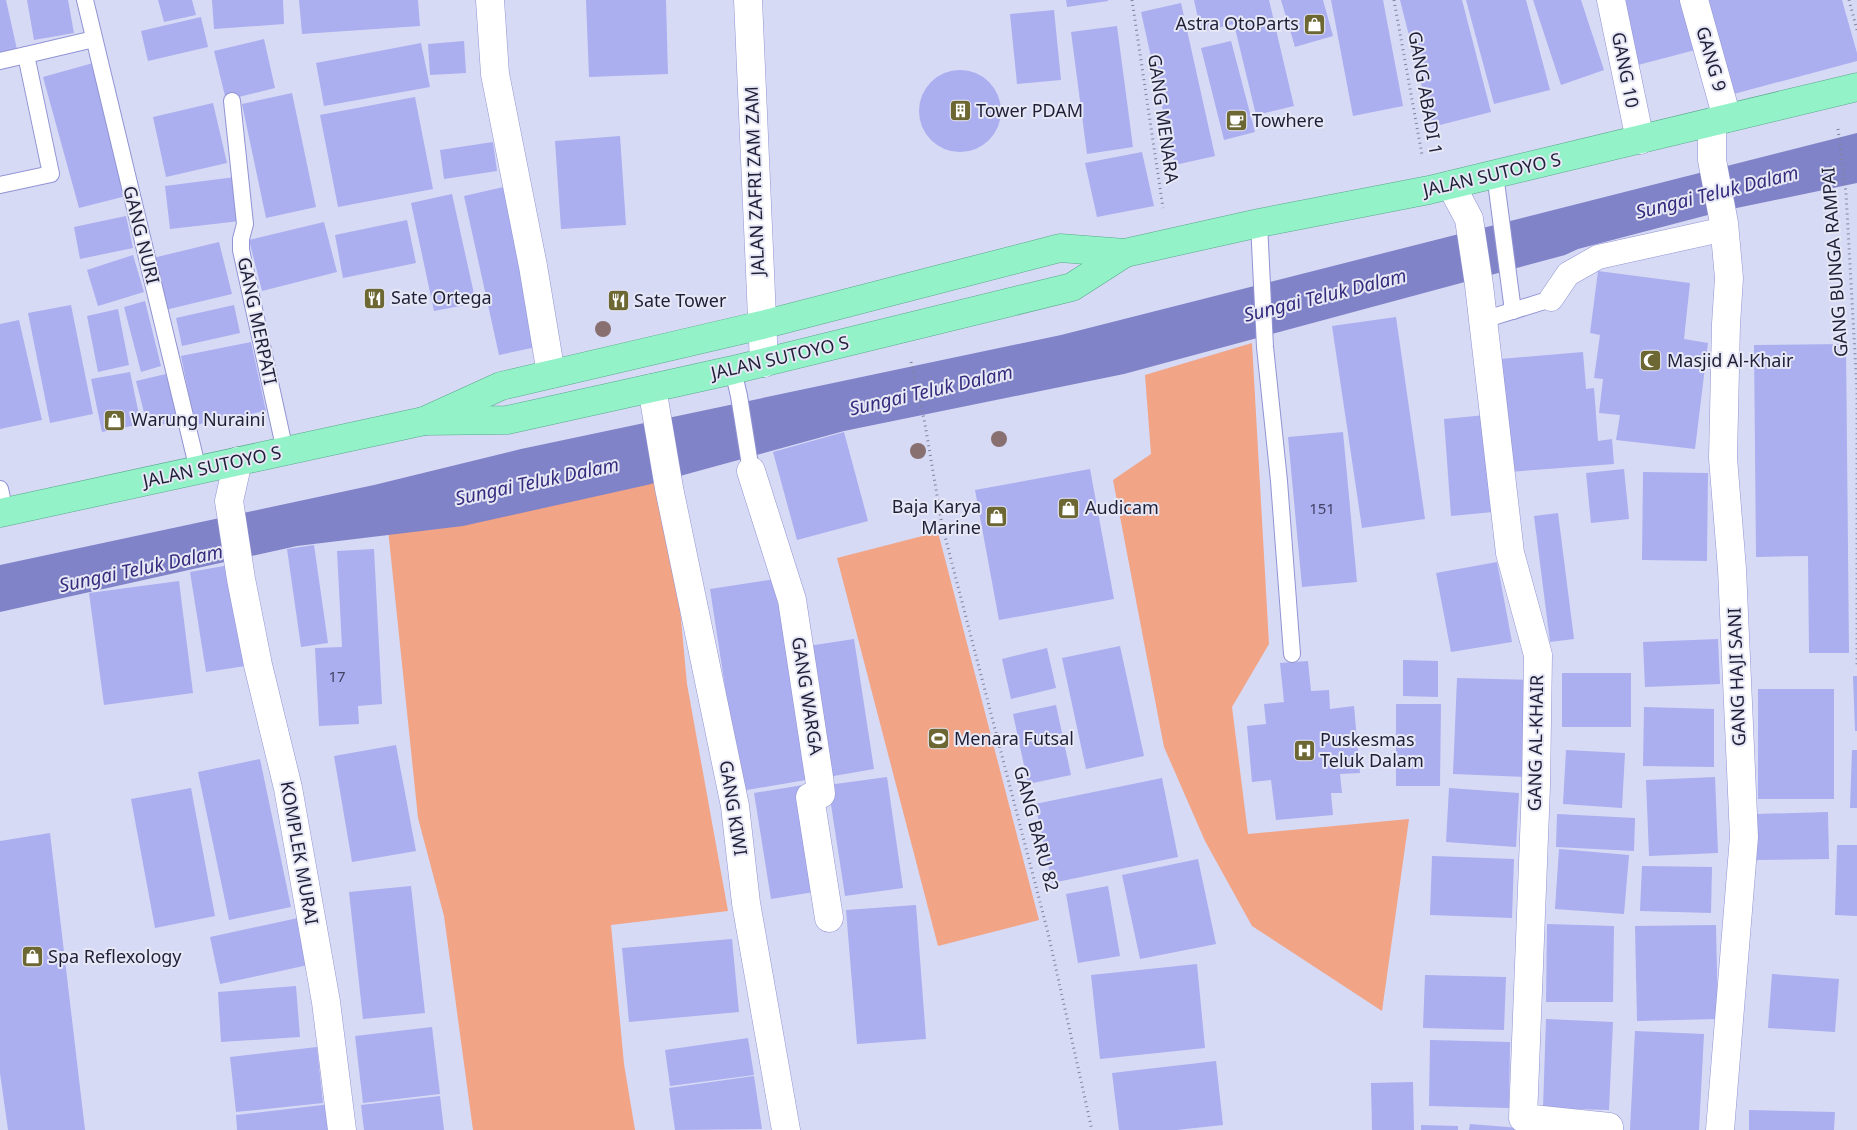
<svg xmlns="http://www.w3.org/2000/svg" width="1857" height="1130" viewBox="0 0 1857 1130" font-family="'Noto Sans',sans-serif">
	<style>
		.green { fill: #f1a486 }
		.water { fill: #8183c8 }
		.building { fill: #abaeef }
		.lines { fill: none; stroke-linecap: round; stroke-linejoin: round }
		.service-casing { stroke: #9194d3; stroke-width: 18 }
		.pedestrian-casing { stroke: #9194d3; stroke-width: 25 }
		.minor-casing { stroke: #9194d3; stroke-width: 29 }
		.secondary-casing { stroke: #9194d3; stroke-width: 29 }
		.trunk-casing { stroke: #59a68c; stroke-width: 29 }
		.path { stroke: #82839d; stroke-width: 3; stroke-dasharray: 1 4; stroke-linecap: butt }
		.service { stroke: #fff; stroke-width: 16 }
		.pedestrian { stroke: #fff; stroke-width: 24 }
		.minor { stroke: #fff; stroke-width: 28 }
		.secondary { stroke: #fff; stroke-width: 28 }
		.trunk { stroke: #93f2c7; stroke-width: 28 }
		.tree { fill: #886f70 }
		.labels { text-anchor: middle; stroke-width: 4; stroke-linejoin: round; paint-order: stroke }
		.number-label { font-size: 15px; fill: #424365 }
		.poi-label { font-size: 18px; fill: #1f1f37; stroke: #e7e8f6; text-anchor: start }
		.street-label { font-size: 18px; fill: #1f1f37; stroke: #e7e8f6 }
		.water-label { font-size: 19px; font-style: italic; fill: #352c7e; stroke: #e7e8f6 }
	</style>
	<rect width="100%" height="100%" fill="#d7daf5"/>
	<g class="green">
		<polygon points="1252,343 1269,644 1232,707 1248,834 1409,819 1382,1011 1252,926 1205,841 1164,747 1113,480 1151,454 1145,375"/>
		<polygon points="657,469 676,566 687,684 728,911 611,925 624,1064 635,1130 473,1130 444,916 418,818 388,529"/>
		<polygon points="938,532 1039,920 938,946 837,558"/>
	</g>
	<polygon class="water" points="1857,133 1857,183 1727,210 1578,249 1565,255 1124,374 844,431 647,485 463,526 297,546 0,612 0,565 374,485 521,449 1061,335"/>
	<g class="building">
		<polygon points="0,0 6,0 18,54 0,59"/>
		<polygon points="27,0 68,0 74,33 34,40"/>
		<polygon points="158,0 192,0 196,15 164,22"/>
		<polygon points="212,0 283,0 284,24 214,29"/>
		<polygon points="299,0 418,0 420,26 302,34"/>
		<polygon points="586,0 666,0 668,74 589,77"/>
		<polygon points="1066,0 1108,0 1108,1 1067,7"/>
		<polygon points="1194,0 1269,0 1294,106 1256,115 1234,24 1201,32"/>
		<polygon points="1281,0 1323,0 1333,36 1295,47"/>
		<polygon points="1331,0 1383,0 1403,106 1353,116"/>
		<polygon points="1400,0 1462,0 1491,112 1432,127"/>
		<polygon points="1466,0 1526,0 1550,90 1494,104"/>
		<polygon points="1533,0 1581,0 1604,70 1561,85"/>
		<polygon points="1621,0 1685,0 1699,49 1638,65"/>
		<polygon points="1703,0 1842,0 1857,53 1857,61 1730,95"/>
		<polygon points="1181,3 1215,156 1175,165 1141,12"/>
		<polygon points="1054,10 1061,80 1017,84 1010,14"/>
		<polygon points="201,17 208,47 148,61 141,31"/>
		<polygon points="1117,26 1133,147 1087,154 1071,32"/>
		<polygon points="264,39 275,88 226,100 214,51"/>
		<polygon points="464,41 466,73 430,75 428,44"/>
		<polygon points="1231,41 1255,132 1224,140 1201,48"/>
		<polygon points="421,43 430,87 324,106 316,63"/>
		<polygon points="93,63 130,195 79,208 43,77"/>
		<circle cx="960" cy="111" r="41"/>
		<polygon points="292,93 316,207 266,218 242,104"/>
		<polygon points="415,97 433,189 338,207 320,115"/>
		<polygon points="213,103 227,163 166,177 153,117"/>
		<polygon points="620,136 626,225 561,229 555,141"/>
		<polygon points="493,142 497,171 444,179 440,150"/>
		<polygon points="1142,152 1154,206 1097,217 1085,163"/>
		<polygon points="235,177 240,221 170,229 165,186"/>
		<polygon points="508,186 541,346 499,355 464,196"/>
		<polygon points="452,194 476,303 434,311 411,203"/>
		<polygon points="126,216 133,248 80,259 74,227"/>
		<polygon points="407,220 416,263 343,278 335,235"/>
		<polygon points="324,222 337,272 262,291 249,240"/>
		<polygon points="219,242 232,294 165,310 153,258"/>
		<polygon points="133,255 144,292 98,306 87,270"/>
		<polygon points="1598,271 1690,283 1684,339 1708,343 1695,449 1616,440 1620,415 1599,413 1603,379 1594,378 1600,335 1590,333"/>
		<polygon points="145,301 161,366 141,372 124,307"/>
		<polygon points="71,305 93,414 50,423 28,313"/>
		<polygon points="234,305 240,333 182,346 176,318"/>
		<polygon points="118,309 129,365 98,372 87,316"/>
		<polygon points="1396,317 1425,519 1362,528 1332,326"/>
		<polygon points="19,320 42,420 0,429 0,324"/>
		<polygon points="251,342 266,411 195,425 181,356"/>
		<polygon points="1846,344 1849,653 1809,653 1808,556 1756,557 1754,345"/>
		<polygon points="1583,352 1586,389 1594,388 1598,441 1612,439 1614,464 1509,472 1500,359"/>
		<polygon points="130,372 141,424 102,432 91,379"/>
		<polygon points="166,374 178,421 148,428 136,381"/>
		<polygon points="1486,415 1493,512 1451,516 1444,419"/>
		<polygon points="844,432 868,521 797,540 773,452"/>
		<polygon points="1343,432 1357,582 1302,587 1288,437"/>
		<polygon points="1090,469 1114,599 999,620 975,490"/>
		<polygon points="1624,469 1629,519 1591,523 1586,473"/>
		<polygon points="1643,472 1708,473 1707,561 1642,560"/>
		<polygon points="1558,513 1574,639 1550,642 1534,516"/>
		<polygon points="314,545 328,643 301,647 287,549"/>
		<polygon points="374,549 382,704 358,706 359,724 319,726 315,648 342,647 337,551"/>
		<polygon points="1497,562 1512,642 1451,652 1436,573"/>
		<polygon points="235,564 252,665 206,672 190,572"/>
		<polygon points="776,579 806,780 741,791 710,589"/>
		<polygon points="179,581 193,693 104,705 89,593"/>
		<polygon points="854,639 874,769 828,777 808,646"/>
		<polygon points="1718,639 1720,684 1645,687 1643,642"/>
		<polygon points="1120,646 1144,756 1086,769 1062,658"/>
		<polygon points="1047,648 1056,688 1011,699 1002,659"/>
		<polygon points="1403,660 1438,661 1438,697 1403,696"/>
		<polygon points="1308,661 1311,691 1329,690 1330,709 1354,706 1360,773 1340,774 1342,793 1331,793 1333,815 1276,820 1271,780 1252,782 1247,726 1266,724 1264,704 1284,702 1280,663"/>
		<rect x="1562" y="673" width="69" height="54"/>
		<polygon points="1853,676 1857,676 1857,731 1855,731"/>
		<polygon points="1457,678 1532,680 1528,777 1453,774"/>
		<rect x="1758" y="689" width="76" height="110"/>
		<polygon points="1396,704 1441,704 1440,786 1396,786"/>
		<polygon points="1056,705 1071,775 1028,784 1013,714"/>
		<polygon points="1644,707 1714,709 1714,767 1643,766"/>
		<polygon points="396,745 416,851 352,862 334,756"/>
		<polygon points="1566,750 1625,753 1622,808 1563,804"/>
		<polygon points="1852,750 1857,750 1857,808 1850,808"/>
		<polygon points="260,759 291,907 229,920 198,772"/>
		<polygon points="887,777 903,888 845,896 828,785"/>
		<polygon points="1715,777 1718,853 1649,856 1646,780"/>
		<polygon points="1162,778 1178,857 1052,883 1035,804"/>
		<polygon points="803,785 820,891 771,899 754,793"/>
		<polygon points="191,788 215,916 155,928 131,799"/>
		<polygon points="1449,788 1519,793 1516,847 1446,842"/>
		<polygon points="1828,812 1829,859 1756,860 1756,814"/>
		<polygon points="1557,814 1635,818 1634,851 1556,847"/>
		<polygon points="50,833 85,1130 8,1130 0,1073 0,841"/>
		<polygon points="1837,845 1857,845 1857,916 1835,915"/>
		<polygon points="1559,849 1629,855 1624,914 1555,909"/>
		<polygon points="1432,856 1514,859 1512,918 1430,915"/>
		<polygon points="1198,859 1216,944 1140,959 1122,875"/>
		<polygon points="1642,866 1712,867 1711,913 1640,911"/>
		<polygon points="411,886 425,1013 363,1019 349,892"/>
		<polygon points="1108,886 1120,956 1078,963 1066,894"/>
		<polygon points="916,905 926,1039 857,1044 846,910"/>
		<polygon points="298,918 308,965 220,984 210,937"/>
		<polygon points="1547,924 1614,926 1613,1002 1546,1002"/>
		<polygon points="1716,925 1718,1019 1637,1021 1635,926"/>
		<polygon points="732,939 739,1012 629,1022 622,948"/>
		<polygon points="1197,964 1205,1048 1100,1059 1091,975"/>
		<polygon points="1772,974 1839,979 1835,1032 1768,1028"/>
		<polygon points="1425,975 1506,977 1504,1030 1423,1028"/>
		<polygon points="296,986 300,1037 221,1042 218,992"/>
		<polygon points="1546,1019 1613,1022 1609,1110 1543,1108"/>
		<polygon points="432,1027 440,1094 363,1103 355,1036"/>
		<polygon points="1635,1031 1704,1034 1699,1130 1630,1130"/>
		<polygon points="748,1038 754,1075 670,1086 665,1050"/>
		<polygon points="1430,1040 1510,1042 1509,1108 1429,1106"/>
		<polygon points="317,1047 323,1103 236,1112 230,1057"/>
		<polygon points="1216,1061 1223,1125 1176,1130 1119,1130 1112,1073"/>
		<polygon points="754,1076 762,1129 675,1130 669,1088"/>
		<polygon points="1413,1082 1414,1130 1372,1130 1371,1083"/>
		<polygon points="440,1096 444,1130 364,1130 361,1105"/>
		<polygon points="331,1104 334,1130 237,1130 236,1115"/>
		<polygon points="1749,1110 1835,1112 1834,1130 1749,1130"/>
		<polygon points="1470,1124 1534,1129 1534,1130 1469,1130"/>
		<polygon points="1421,1125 1458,1126 1458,1130 1421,1130"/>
	</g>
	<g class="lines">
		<defs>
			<g id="service">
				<polyline points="85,0 198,470"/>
				<polyline points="0,61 26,55"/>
				<polyline points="232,101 245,224 241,239 241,250 285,451"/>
				<polyline points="1495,174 1513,311"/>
				<polyline points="0,185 51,174 26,55 94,39"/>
				<polyline points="1259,223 1265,347 1279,481 1292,654"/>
				<polyline points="1483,320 1551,299"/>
				<polyline points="733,370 739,396 751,471"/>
				<polyline points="0,489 5,512"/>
			</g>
			<polyline id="pedestrian" points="1551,299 1568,274 1598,257 1725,229"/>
			<g id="minor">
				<polyline points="490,0 495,74 533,266 551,374"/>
				<polyline points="1611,0 1640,140"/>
				<polyline points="1694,0 1727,118"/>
				<polyline points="1712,122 1712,160 1724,223 1729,278 1726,324 1723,458 1732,569 1744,837 1720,1130"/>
				<polyline points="1451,185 1469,219 1479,285 1510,553 1538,655 1536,786 1523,1118 1609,1127 1609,1130"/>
				<polyline points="652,388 669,488 735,806 746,903 786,1130"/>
				<polyline points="238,461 229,501 241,579 258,665 288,788 326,1002 342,1130"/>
				<polyline points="751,471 792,600 819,777 821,794 810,797 829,918"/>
			</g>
			<polyline id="secondary" points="748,0 764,363"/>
			<g id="trunk">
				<polyline points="424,421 501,386 762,325 1060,248 1125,253 1259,223 1429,190 1857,87"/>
				<polyline points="0,513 424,421 507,420 733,370 1072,287 1125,253"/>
			</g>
		</defs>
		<use href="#service" class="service-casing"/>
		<use href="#pedestrian" class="pedestrian-casing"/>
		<use href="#minor" class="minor-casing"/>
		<use href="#secondary" class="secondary-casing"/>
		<use href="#trunk" class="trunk-casing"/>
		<g class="path">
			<polyline points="1132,0 1163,208"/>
			<polyline points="1394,0 1422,155"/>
			<polyline points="1849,0 1857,30"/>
			<polyline points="1838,129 1846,193 1857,390 1857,665"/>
			<polyline points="911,362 925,424 942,525 1048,933 1092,1130"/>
		</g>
		<use href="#service" class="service"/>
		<use href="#pedestrian" class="pedestrian"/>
		<use href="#minor" class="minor"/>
		<use href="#secondary" class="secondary"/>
		<use href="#trunk" class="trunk"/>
	</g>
	<g class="tree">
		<circle cx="603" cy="329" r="8"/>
		<circle cx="999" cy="439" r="8"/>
		<circle cx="918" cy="451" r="8"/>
	</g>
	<defs>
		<symbol id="shop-square" viewBox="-11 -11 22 22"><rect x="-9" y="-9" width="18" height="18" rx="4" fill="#6d6733" stroke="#e7e8f6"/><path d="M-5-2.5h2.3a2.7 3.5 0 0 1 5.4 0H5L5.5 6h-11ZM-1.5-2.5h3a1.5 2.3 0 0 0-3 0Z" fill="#fff"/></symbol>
		<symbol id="building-square" viewBox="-11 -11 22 22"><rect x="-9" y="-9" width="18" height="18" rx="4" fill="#6d6733" stroke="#e7e8f6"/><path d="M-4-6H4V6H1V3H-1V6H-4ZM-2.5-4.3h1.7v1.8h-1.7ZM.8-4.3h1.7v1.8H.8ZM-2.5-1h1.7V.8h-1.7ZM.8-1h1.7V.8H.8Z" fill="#fff"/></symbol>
		<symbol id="cafe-square" viewBox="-11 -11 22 22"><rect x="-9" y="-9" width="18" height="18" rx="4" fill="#6d6733" stroke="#e7e8f6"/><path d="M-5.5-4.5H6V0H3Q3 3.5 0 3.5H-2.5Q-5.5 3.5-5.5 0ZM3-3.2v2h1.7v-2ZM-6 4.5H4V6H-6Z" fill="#fff"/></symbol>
		<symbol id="restaurant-square" viewBox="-11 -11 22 22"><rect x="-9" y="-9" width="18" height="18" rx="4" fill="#6d6733" stroke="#e7e8f6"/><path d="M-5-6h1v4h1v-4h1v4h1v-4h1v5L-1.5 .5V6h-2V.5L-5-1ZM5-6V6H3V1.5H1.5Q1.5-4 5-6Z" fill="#fff"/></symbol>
		<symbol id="mosque-square" viewBox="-11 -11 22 22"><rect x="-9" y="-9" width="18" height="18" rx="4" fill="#6d6733" stroke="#e7e8f6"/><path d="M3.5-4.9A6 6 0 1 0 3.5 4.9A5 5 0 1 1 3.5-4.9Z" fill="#fff"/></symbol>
		<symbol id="stadium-square" viewBox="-11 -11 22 22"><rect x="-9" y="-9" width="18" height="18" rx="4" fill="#6d6733" stroke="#e7e8f6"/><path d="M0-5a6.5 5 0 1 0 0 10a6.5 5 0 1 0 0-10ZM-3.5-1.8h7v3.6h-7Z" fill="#fff"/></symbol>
		<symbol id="hospital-square" viewBox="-11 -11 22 22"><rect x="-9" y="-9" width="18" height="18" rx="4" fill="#6d6733" stroke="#e7e8f6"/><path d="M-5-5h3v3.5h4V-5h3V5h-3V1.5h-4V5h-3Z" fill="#fff"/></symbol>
	</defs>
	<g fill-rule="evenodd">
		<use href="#shop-square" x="1302" y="12" width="25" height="25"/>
		<use href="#building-square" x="948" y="98" width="25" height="25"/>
		<use href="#cafe-square" x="1224" y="108" width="25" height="25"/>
		<use href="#restaurant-square" x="362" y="286" width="25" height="25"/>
		<use href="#restaurant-square" x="606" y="288" width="25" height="25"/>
		<use href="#mosque-square" x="1638" y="348" width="25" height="25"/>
		<use href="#shop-square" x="102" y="408" width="25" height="25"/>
		<use href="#shop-square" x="1056" y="496" width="25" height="25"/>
		<use href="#shop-square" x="984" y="504" width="25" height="25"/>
		<use href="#stadium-square" x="926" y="726" width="25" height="25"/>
		<use href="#hospital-square" x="1292" y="738" width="25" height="25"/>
		<use href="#shop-square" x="20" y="944" width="25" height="25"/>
	</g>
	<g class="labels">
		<g class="number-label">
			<text x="1322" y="514">151</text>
			<text x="337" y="682">17</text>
		</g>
		<g class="poi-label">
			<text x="1299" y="30" text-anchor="end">Astra OtoParts</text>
			<text x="976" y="117">Tower PDAM</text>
			<text x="1252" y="127">Towhere</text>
			<text x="391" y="304">Sate Ortega</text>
			<text x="634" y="307">Sate Tower</text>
			<text x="1667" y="367">Masjid Al-Khair</text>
			<text x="131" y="426">Warung Nuraini</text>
			<text x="981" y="513" text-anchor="end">Baja Karya<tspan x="981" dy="21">Marine</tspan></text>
			<text x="1085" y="514">Audicam</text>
			<text x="954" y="745">Menara Futsal</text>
			<text x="1320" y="746">Puskesmas<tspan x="1320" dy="21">Teluk Dalam</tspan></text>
			<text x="48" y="963">Spa Reflexology</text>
		</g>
		<g class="street-label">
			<text transform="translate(1711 59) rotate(74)" y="6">GANG 9</text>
			<text transform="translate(1625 70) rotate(79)" y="6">GANG 10</text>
			<text transform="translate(1425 93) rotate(80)" y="6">GANG ABADI 1</text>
			<text transform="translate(1163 119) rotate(82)" y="6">GANG MENARA</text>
			<text transform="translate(1492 175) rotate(-13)" y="6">JALAN SUTOYO S</text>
			<text transform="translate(755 181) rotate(-92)" y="6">JALAN ZAFRI ZAM ZAM</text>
			<text transform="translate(141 235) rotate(76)" y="6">GANG NURI</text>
			<text transform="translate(1835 262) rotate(-94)" y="6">GANG BUNGA RAMPAI</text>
			<text transform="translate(257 321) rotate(78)" y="6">GANG MERPATI</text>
			<text transform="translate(780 358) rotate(-13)" y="6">JALAN SUTOYO S</text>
			<text transform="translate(212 467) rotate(-12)" y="6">JALAN SUTOYO S</text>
			<text transform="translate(1737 677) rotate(-92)" y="6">GANG HAJI SANI</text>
			<text transform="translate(807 696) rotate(81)" y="6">GANG WARGA</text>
			<text transform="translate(1536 743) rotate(-89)" y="6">GANG AL-KHAIR</text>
			<text transform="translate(733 808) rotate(81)" y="6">GANG KIWI</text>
			<text transform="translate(1036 829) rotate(75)" y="6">GANG BARU 82</text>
			<text transform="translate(299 853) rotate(80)" y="6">KOMPLEK MURAI</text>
		</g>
		<g class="water-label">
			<text transform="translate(1717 192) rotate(-14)" y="7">Sungai Teluk Dalam</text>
			<text transform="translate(1325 295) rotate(-14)" y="7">Sungai Teluk Dalam</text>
			<text transform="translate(931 390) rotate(-13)" y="7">Sungai Teluk Dalam</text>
			<text transform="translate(537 481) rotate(-12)" y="7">Sungai Teluk Dalam</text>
			<text transform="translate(141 568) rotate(-12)" y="7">Sungai Teluk Dalam</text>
		</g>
	</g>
</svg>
